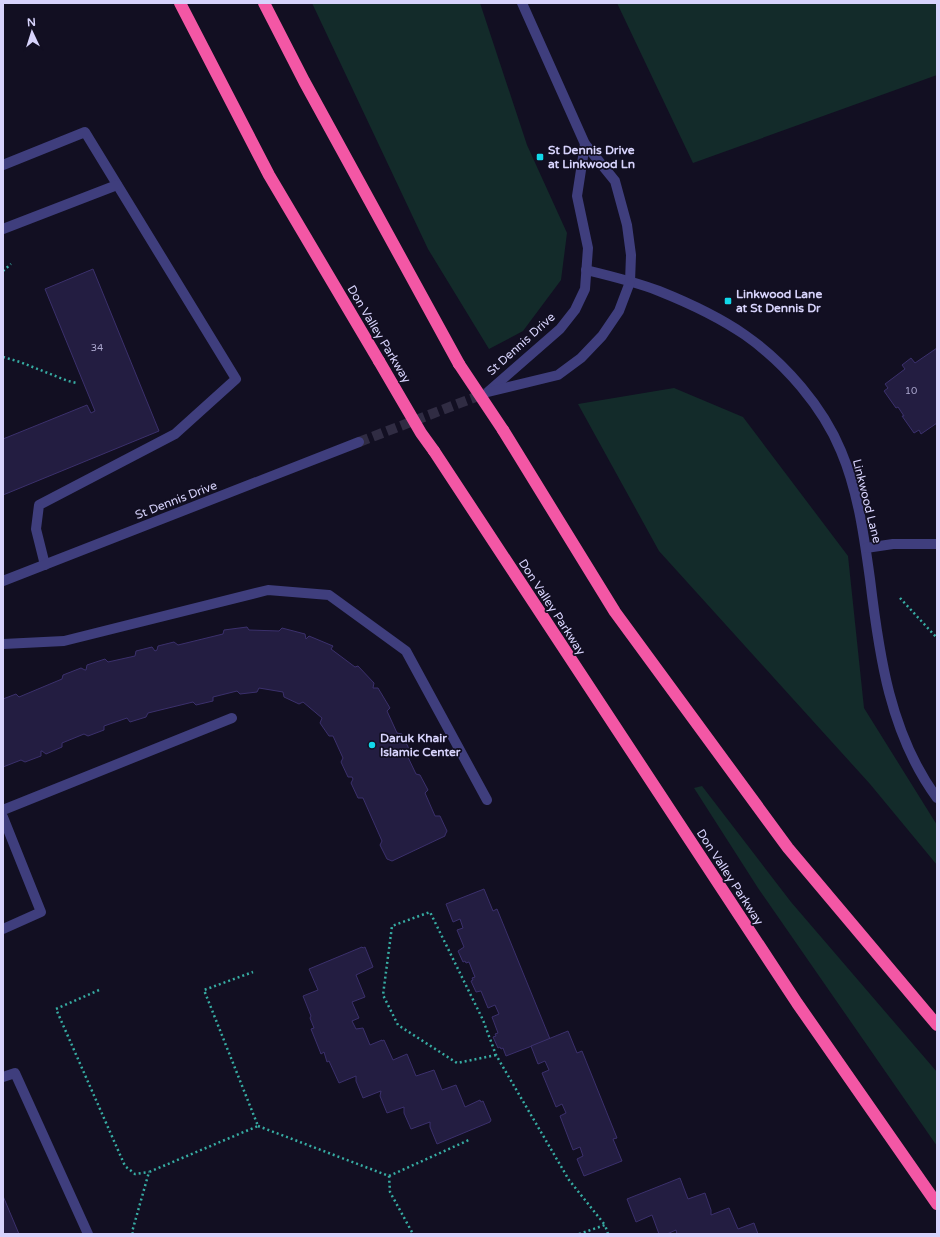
<svg xmlns="http://www.w3.org/2000/svg" width="940" height="1237" viewBox="0 0 940 1237" font-family="'Varela Round',sans-serif">
	<style>
		.green { fill: #132b2a }
		.building { fill: #231d41; stroke: #3b306c }
		.lines { fill: none; stroke-linecap: round; stroke-linejoin: round }
		.minor-tunnel { stroke: #302c43; stroke-width: 10; stroke-dasharray: 10 5; stroke-linecap: butt }
		.path { stroke: #37aca3; stroke-width: 2.5; stroke-dasharray: 2 3; stroke-linecap: butt }
		.minor { stroke: #3f3e7d; stroke-width: 10 }
		.highway { stroke: #f357a5; stroke-width: 12 }
		.highway-bridge { stroke: #f357a5; stroke-width: 12 }
		.poi-dot { fill: #11d8ea; stroke: #120f22; stroke-width: 1.5 }
		.labels { text-anchor: middle; stroke-width: 3.5; stroke-linejoin: round; paint-order: stroke }
		.number-label { font-size: 10px; fill: #aaa6cd }
		.poi-label { font-size: 12px; font-weight: bold; fill: #d7d3fc; stroke: #120f22; text-anchor: start }
		.street-label { font-size: 12px; fill: #d7d3fc; stroke: #120f22 }
	</style>
	<rect width="100%" height="100%" fill="#120f22"/>
	<g class="green">
		<polygon points="312,3 480,3 527,145 567,233 561,280 523,331 489,349 428,249"/>
		<polygon points="617,3 937,3 937,75 693,163"/>
		<polygon points="674,388 743,417 848,556 864,708 937,825 937,865 870,784 659,551 578,404"/>
		<polygon points="702,786 791,902 937,1072 937,1146 758,888 694,788"/>
	</g>
	<g class="building">
		<polygon points="93,269 159,431 3,495 3,439 87,405 91,413 95,411 45,289"/>
		<polygon points="937,348 937,423 921,434 919,430 914,433 902,416 904,416 898,407 896,408 884,391 888,388 885,384 905,369 902,365 911,358 915,363"/>
		<polygon points="247,627 249,630 279,631 282,628 305,634 306,639 309,636 333,646 331,649 355,667 358,666 374,683 373,688 378,688 390,708 387,711 397,733 402,734 409,749 406,753 416,774 420,775 428,790 425,793 435,816 440,816 447,831 445,835 445,836 392,861 387,859 380,845 382,841 363,798 358,798 351,783 353,779 352,777 348,777 341,762 343,758 333,736 329,736 320,723 322,718 303,702 299,704 284,697 283,692 259,688 257,692 240,694 237,691 213,697 213,701 196,705 193,702 148,713 146,717 130,722 127,718 104,726 104,730 88,736 84,734 62,743 62,747 46,754 42,751 41,751 41,756 25,762 21,760 3,767 3,699 16,694 19,697 62,679 63,675 81,668 85,670 86,670 87,665 105,659 108,662 135,656 136,651 152,647 155,651 157,650 158,646 174,642 178,645 223,634 224,630"/>
		<polygon points="484,889 493,911 497,909 550,1039 506,1056 503,1048 501,1049 500,1047 498,1048 493,1037 496,1036 495,1034 498,1033 492,1017 499,1014 495,1005 488,1008 481,991 476,992 471,981 473,980 472,978 475,977 469,962 466,963 465,961 463,962 458,951 464,947 457,930 463,928 460,919 453,922 446,904"/>
		<polygon points="362,947 363,948 365,947 373,967 356,975 365,997 352,1002 359,1018 352,1021 356,1029 363,1028 370,1045 382,1040 382,1041 384,1040 393,1060 407,1054 416,1076 434,1070 442,1090 456,1085 465,1107 480,1100 481,1102 483,1101 491,1120 490,1122 437,1144 430,1127 430,1122 411,1129 404,1113 404,1107 387,1113 380,1096 381,1091 363,1098 356,1081 356,1076 339,1083 329,1061 327,1062 324,1052 321,1054 311,1029 314,1028 310,1018 311,1016 303,996 318,990 309,969"/>
		<polygon points="568,1031 577,1053 582,1051 617,1138 613,1139 622,1161 584,1176 577,1159 583,1156 580,1147 573,1150 560,1116 566,1113 562,1104 556,1107 542,1073 549,1070 545,1061 538,1064 531,1046"/>
		<polygon points="680,1178 688,1199 705,1193 711,1210 711,1215 729,1208 738,1229 754,1223 758,1234 677,1234 676,1230 667,1234 659,1234 652,1215 636,1222 627,1199"/>
		<polygon points="3,1196 19,1234 3,1234"/>
	</g>
	<g class="lines">
		<polyline class="minor-tunnel" points="359,442 486,393"/>
		<g class="path">
			<polyline points="3,271 11,264"/>
			<polyline points="3,357 20,362 68,381 77,383"/>
			<polyline points="900,598 937,638"/>
			<polyline points="99,990 56,1009 125,1166 135,1174 149,1172"/>
			<polyline points="496,1055 457,1063 398,1025 383,995 392,926 430,912 483,1020 496,1055 569,1180 605,1225"/>
			<polyline points="258,1126 389,1176 390,1192 413,1234"/>
			<polyline points="389,1176 471,1139"/>
			<polyline points="133,1234 132,1232 149,1172 258,1126 204,990 253,972"/>
			<polyline points="579,1234 605,1225 608,1234"/>
		</g>
		<g class="minor">
			<polyline points="3,165 85,132 236,379 175,434 39,505 36,529 45,565"/>
			<polyline points="3,229 117,185"/>
			<path d="M586,270C611,276 636,282 659,291C689,303 719,317 745,335C785,363 823,407 841,451C858,491 864,536 870,579C879,655 890,734 937,798"/>
			<polyline points="489,391 560,329 575,310 585,289 588,248 577,196 585,144"/>
			<polyline points="488,392 558,375 581,358 602,336 619,311 630,282 631,255 627,225 615,181 585,144 522,3"/>
			<polyline points="866,548 893,544 937,544"/>
			<polyline points="3,581 359,442"/>
			<polyline points="3,644 64,641 268,590 329,595 406,651 487,800"/>
			<polyline points="3,810 232,718"/>
			<polyline points="3,817 41,912 3,929"/>
			<polyline points="3,1077 15,1073 88,1234"/>
		</g>
		<g class="highway">
			<polyline points="180,3 269,175 379,361"/>
			<polyline points="264,3 304,81 459,364"/>
			<polyline points="503,430 615,612 788,848 937,1025"/>
			<polyline points="434,451 797,1003 937,1204"/>
		</g>
		<g class="highway-bridge">
			<polyline points="379,361 421,433 434,451"/>
			<polyline points="459,364 503,430"/>
		</g>
	</g>
	<g class="poi-dot">
		<rect x="536" y="153" width="8" height="8" rx="2"/>
		<rect x="724" y="297" width="8" height="8" rx="2"/>
		<circle cx="372" cy="745" r="4"/>
	</g>
	<g class="labels">
		<g class="number-label">
			<text x="97" y="351">34</text>
			<text x="911" y="394">10</text>
		</g>
		<g class="poi-label">
			<text x="548" y="154">St Dennis Drive<tspan x="548" dy="14">at Linkwood Ln</tspan></text>
			<text x="736" y="298">Linkwood Lane<tspan x="736" dy="14">at St Dennis Dr</tspan></text>
			<text x="380" y="742">Daruk Khair<tspan x="380" dy="14">Islamic Center</tspan></text>
		</g>
		<g class="street-label">
			<text transform="translate(379 334) rotate(59)" y="4">Don Valley Parkway</text>
			<text transform="translate(521 344) rotate(-42)" y="4">St Dennis Drive</text>
			<text transform="translate(176 500) rotate(-21)" y="4">St Dennis Drive</text>
			<text transform="translate(867 501) rotate(76)" y="4">Linkwood Lane</text>
			<text transform="translate(552 607) rotate(57)" y="4">Don Valley Parkway</text>
			<text transform="translate(730 877) rotate(57)" y="4">Don Valley Parkway</text>
		</g>
	</g>
	<rect width="940" height="1237" fill="none" stroke="#d7d3fc" stroke-width="8"/>
	<g transform="translate(32 32) rotate(356)" stroke="#120f22" stroke-width="3" paint-order="stroke">
	<path d="M0-3L7 15L0 10L-7 15Z" fill="#d7d3fc"/>
	<text y="-6" font-size="11" font-weight="bold" text-anchor="middle" fill="#d7d3fc">N</text>
	</g>
</svg>
